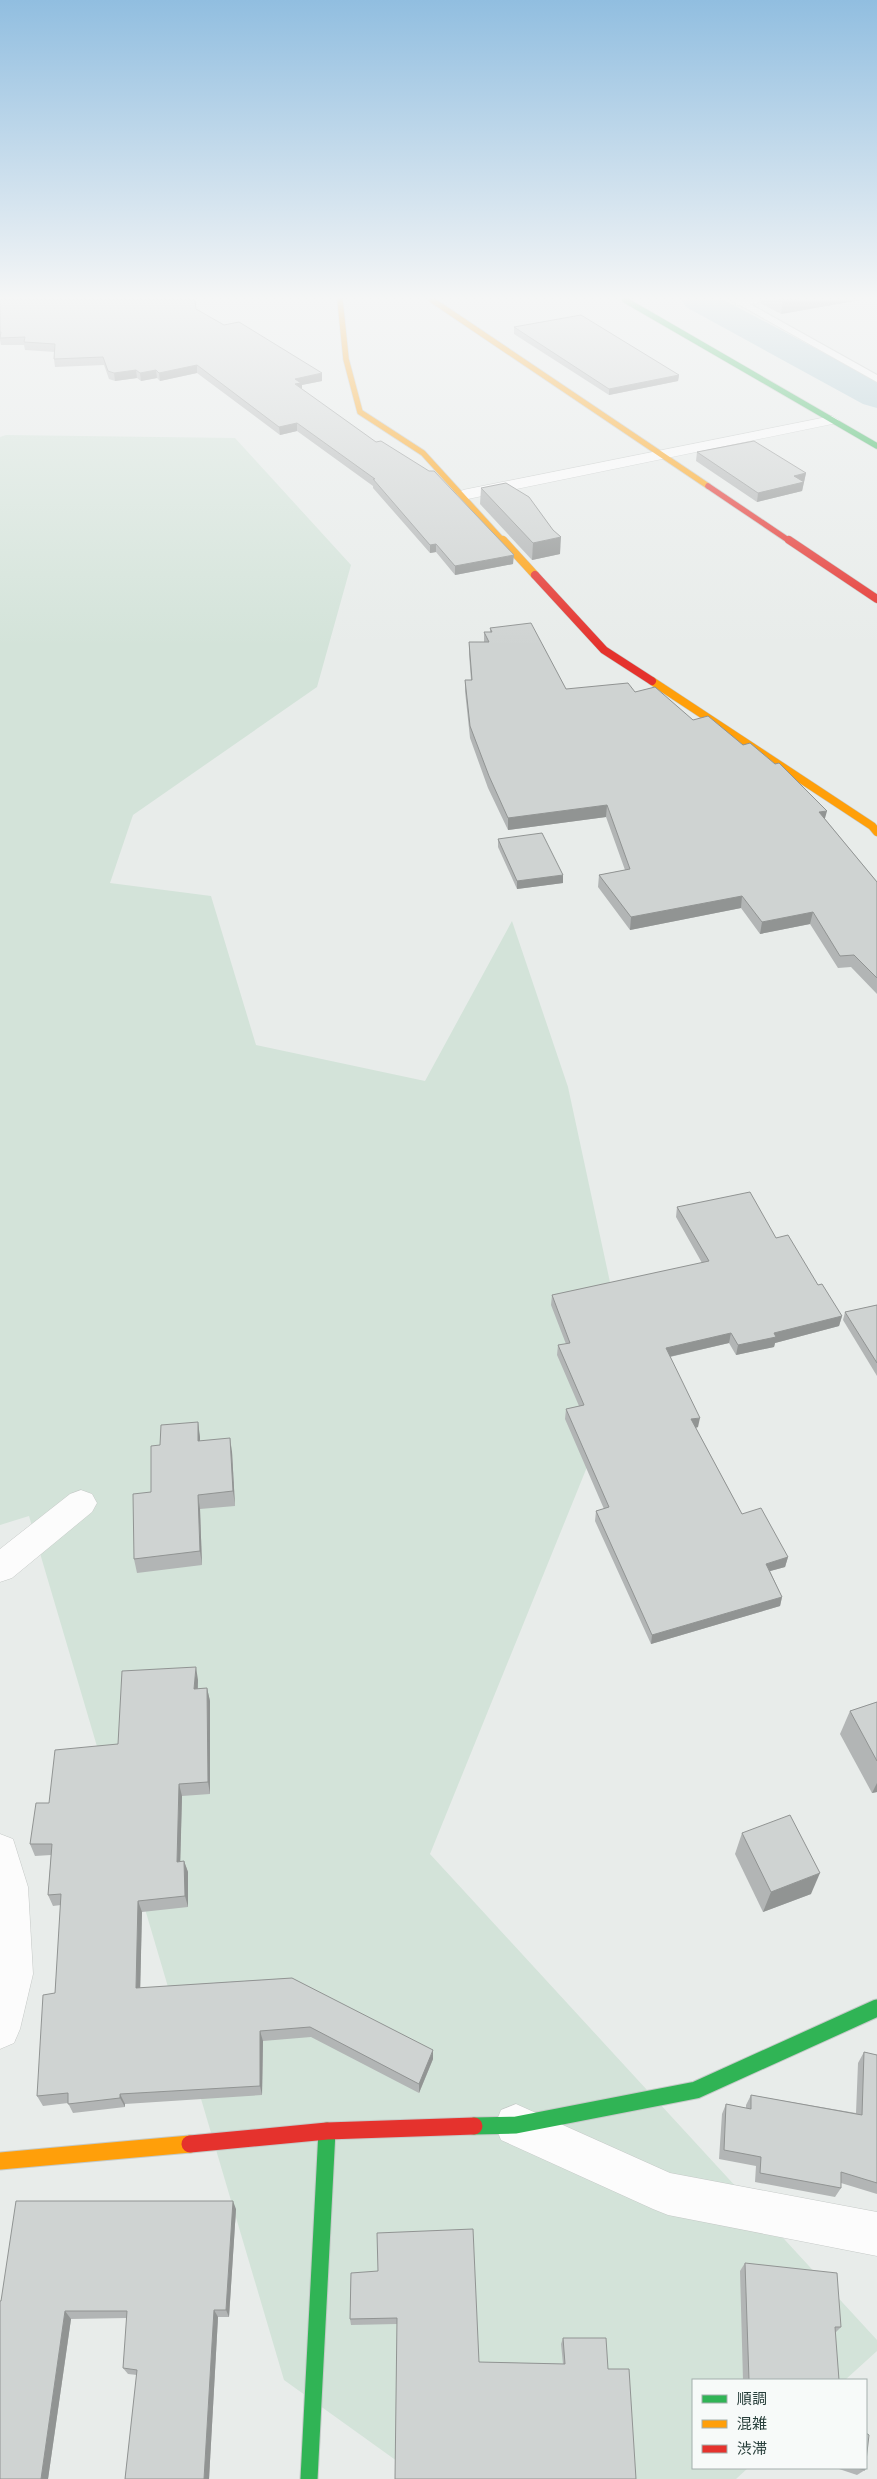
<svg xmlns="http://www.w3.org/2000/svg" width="877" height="2479" viewBox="0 0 877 2479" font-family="'Titillium Web','Noto Sans JP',sans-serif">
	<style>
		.green { fill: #d3e3d9 }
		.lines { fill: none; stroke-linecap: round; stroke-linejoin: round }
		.river { fill: #afccd4; fill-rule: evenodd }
		.lane-casing { stroke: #c5c9c7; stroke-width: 2 }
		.street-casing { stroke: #c5c9c7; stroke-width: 1 }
		.fast-far1-casing { stroke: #c5cac8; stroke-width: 7 }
		.fast-casing { stroke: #c5cac8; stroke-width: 19 }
		.slow-far2-casing { stroke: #c5cac8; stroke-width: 7 }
		.slow-far1-casing { stroke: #c5cac8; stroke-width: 9 }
		.slow-casing { stroke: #c5cac8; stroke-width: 19 }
		.jam-far2-casing { stroke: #c5cac8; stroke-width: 7 }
		.jam-far1-casing { stroke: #c5cac8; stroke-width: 9 }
		.jam-casing { stroke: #c5cac8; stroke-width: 19 }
		.lane { fill: #fcfcfc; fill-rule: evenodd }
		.street { fill: #fcfcfc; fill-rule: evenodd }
		.fast-far1 { stroke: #30b455; stroke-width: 5.5 }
		.fast { stroke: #30b455; stroke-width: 17 }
		.slow-far2 { stroke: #ff9f0a; stroke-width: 5.5 }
		.slow-far1 { stroke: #ff9f0a; stroke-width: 8 }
		.slow { stroke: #ff9f0a; stroke-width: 17 }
		.jam-far2 { stroke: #e5322d; stroke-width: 5.5 }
		.jam-far1 { stroke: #e5322d; stroke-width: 8 }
		.jam { stroke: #e5322d; stroke-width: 17 }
		.wall { fill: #b2b5b5 }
		.shaded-wall { fill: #919493 }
		.building { fill: #cfd3d2; stroke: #919493 }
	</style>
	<rect width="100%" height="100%" fill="#e8ecea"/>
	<polygon class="green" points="6,435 235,438 351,565 317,687 133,815 110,883 211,896 256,1045 425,1081 512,921 568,1087 628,1366 430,1854 877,2340 877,2351 845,2380 693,2380 693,2468 748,2468 736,2479 422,2479 284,2380 29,1516 0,1525 0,437"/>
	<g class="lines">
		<polygon class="river" points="681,300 724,300 877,381 877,408 863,404 686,307"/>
		<defs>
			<polygon id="lane" points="731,300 743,300 877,375 877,382"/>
			<g id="street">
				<polygon points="735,300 760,300 758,303 736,305"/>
				<polygon points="832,416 839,420 837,423 463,500 455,495 463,490"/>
				<polygon points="81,1490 92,1494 97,1503 92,1512 12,1578 0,1582 0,1549 70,1494"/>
				<polygon points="0,1834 13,1839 28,1887 33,1974 20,2029 14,2043 0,2049"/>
				<polygon points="516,2104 670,2173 877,2212 877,2256 668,2215 653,2209 501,2140 495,2125 501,2110"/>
			</g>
			<polyline id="fast-far1" points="625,300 877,446"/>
			<g id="fast">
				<polyline points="474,2126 516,2125 696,2090 877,2008"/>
				<polyline points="309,2479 327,2131"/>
			</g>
			<g id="slow-far2">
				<polyline points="340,300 346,359 360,412 423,453 504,542"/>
				<polyline points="432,300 708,486"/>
			</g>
			<g id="slow-far1">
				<polyline points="503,540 535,575"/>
				<polyline points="652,681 872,826 877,832"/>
			</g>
			<polyline id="slow" points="0,2161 190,2144"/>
			<polyline id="jam-far2" points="708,486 791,542"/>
			<g id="jam-far1">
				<polyline points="789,540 877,599"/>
				<polyline points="535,575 604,650 652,681"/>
			</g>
			<polyline id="jam" points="190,2144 327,2131 474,2126"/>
		</defs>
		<use href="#lane" class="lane-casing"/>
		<use href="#street" class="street-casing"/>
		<use href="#fast-far1" class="fast-far1-casing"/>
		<use href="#fast" class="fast-casing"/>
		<use href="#slow-far2" class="slow-far2-casing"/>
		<use href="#slow-far1" class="slow-far1-casing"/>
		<use href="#slow" class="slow-casing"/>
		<use href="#jam-far2" class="jam-far2-casing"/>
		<use href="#jam-far1" class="jam-far1-casing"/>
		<use href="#jam" class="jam-casing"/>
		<use href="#lane" class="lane"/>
		<use href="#street" class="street"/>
		<use href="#fast-far1" class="fast-far1"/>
		<use href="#fast" class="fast"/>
		<use href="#slow-far2" class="slow-far2"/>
		<use href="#slow-far1" class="slow-far1"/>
		<use href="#slow" class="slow"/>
		<use href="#jam-far2" class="jam-far2"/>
		<use href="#jam-far1" class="jam-far1"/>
		<use href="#jam" class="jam"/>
	</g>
	<g class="wall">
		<polygon points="0,300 196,309 322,381 301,385 302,389 513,564 455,575 436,552 430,553 373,488 373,486 297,431 280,435 197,373 160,381 157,378 141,381 137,378 115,381 109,379 104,365 55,367 54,359 55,352 25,350 24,345 1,345 0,340"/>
		<polygon points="761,300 860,300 781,314 760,303"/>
		<polygon points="514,327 679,375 678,381 609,395 514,334"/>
		<polygon points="697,452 806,473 802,491 757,502 696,461"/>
		<polygon points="481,488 560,554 532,560 480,504"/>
		<polygon points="490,628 566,689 635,692 693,720 825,819 877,882 877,994 851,967 838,968 810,924 760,934 741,908 630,930 598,887 599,875 625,870 606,817 508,830 488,788 470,738 465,691 465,680 471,680 469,654 469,642 484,642 484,632 490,632"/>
		<polygon points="498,839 563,883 517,889 498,847"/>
		<polygon points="677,1207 776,1238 818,1285 842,1316 839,1326 775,1343 774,1347 736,1355 729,1343 670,1357 698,1427 696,1428 742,1514 788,1557 785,1567 770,1571 782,1597 780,1606 651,1644 595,1521 596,1511 604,1509 565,1419 566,1409 579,1406 557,1355 558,1345 566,1344 551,1305 552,1295 702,1263 676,1217"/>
		<polygon points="877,1305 877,1376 843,1320 845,1312"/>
		<polygon points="198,1422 200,1441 232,1452 235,1506 200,1509 202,1565 137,1573 134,1559 151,1492"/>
		<polygon points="198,1680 198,1689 207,1688 210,1701 210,1794 182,1796 180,1861 184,1861 188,1872 188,1907 142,1912 140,1988 292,1978 433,2059 419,2093 311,2037 263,2041 262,2095 125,2104 125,2107 73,2113 68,2103 43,2106 37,2096 55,1993 61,1905 53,1906 48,1895 51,1855 35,1856 30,1844 49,1803 118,1744"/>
		<polygon points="877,1702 877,1792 872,1793 840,1734 850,1711"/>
		<polygon points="742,1833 811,1894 763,1912 735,1854"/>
		<polygon points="864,2052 877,2055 877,2194 841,2183 841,2188 835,2197 755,2182 756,2166 719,2159 722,2114 726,2104 746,2108 746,2105 751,2095 856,2113 858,2063"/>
		<polygon points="236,2209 229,2317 218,2317 209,2479 125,2479 137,2375 128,2374 123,2368 127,2318 71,2319 48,2479 0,2479 1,2301"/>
		<polygon points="745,2263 841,2327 835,2333 839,2380 743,2380 740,2271"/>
		<polygon points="351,2273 479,2362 563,2364 561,2344 563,2338 608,2369 636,2479 397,2324 351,2325 350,2319"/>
		<polygon points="836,2468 865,2468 865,2470 857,2475"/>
	</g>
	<g class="shaded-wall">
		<polygon points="798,300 860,300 781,314 783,302"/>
		<polygon points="197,365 197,373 160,381 159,373"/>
		<polygon points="136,370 137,378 115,381 114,373"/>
		<polygon points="156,370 157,378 141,381 140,373"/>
		<polygon points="322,373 322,381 302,385 302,391 296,384 295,379"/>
		<polygon points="679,375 678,381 609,395 609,389"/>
		<polygon points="297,423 297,431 280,435 279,427"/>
		<polygon points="806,473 802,491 757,502 758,493 794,476"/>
		<polygon points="561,537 560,554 532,560 533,543"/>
		<polygon points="436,544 436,552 430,553 430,545"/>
		<polygon points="514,555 513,564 455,575 455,566"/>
		<polygon points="607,805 606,817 508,830 508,818"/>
		<polygon points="827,811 824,822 819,812"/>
		<polygon points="563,875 563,883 517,889 517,881"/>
		<polygon points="742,896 741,908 630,930 631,917"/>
		<polygon points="813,912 810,924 760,934 762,922"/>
		<polygon points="842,1316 839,1326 775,1343 774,1347 736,1355 738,1345 774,1333"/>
		<polygon points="731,1333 729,1343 664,1358 666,1348"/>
		<polygon points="700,1418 698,1427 690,1429 691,1419"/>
		<polygon points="198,1422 200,1437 200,1456 198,1441"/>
		<polygon points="230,1438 232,1452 235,1506 233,1491"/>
		<polygon points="198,1495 200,1509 202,1565 200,1551"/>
		<polygon points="788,1557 785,1567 763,1573 766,1564"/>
		<polygon points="782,1597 780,1606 651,1644 652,1635"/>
		<polygon points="196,1667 198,1680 197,1702 194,1689"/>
		<polygon points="207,1688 210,1701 210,1794 208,1782"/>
		<polygon points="877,1783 877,1792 872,1793"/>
		<polygon points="179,1784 182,1796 180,1873 177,1862"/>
		<polygon points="184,1861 188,1872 188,1907 185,1896"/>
		<polygon points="820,1873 811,1894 763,1912 771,1892"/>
		<polygon points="138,1901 142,1912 140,1998 136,1988"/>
		<polygon points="260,2031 263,2041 262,2095 260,2086"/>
		<polygon points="433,2050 433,2059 419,2093 419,2084"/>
		<polygon points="120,2094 125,2104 125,2107 120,2098"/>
		<polygon points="233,2201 236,2209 229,2317 226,2310"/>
		<polygon points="214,2310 218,2317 209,2479 204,2479"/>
		<polygon points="65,2311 71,2319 48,2479 41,2479"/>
	</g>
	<g class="building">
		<polygon points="0,300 195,300 196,309 224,325 239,322 322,373 295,379 301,383 295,384 376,442 381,441 429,471 434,471 514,555 455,566 436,544 430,545 373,479 375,479 297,423 279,427 197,365 159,373 156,370 140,373 136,370 114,373 108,371 103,357 54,359 55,344 24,342 25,337 0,338 1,332 0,332"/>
		<polygon points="777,300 798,300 783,302"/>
		<polygon points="581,315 679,375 609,389 514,327"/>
		<polygon points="754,441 806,473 794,476 804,482 758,493 697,452"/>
		<polygon points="506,483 529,497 553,530 561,537 533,543 481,488"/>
		<polygon points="531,623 566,689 628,683 635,692 655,687 693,720 708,716 743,745 750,743 775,764 779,763 827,811 819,812 877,882 877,978 854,955 840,956 813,912 762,922 742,896 631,917 599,875 630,869 607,805 508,818 489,776 470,726 465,680 472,680 469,642 489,642 484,632 492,632 490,628"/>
		<polygon points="542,833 563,875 517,881 498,839"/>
		<polygon points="750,1192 776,1238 788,1235 818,1285 822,1284 842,1316 774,1333 776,1337 738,1345 731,1333 666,1348 700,1418 691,1419 742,1514 761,1508 788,1557 766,1564 782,1597 652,1635 596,1511 609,1507 566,1409 584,1405 558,1345 570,1343 552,1295 709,1261 677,1207"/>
		<polygon points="877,1305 877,1363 845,1312"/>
		<polygon points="198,1422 198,1441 230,1438 233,1491 198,1495 200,1551 134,1559 133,1494 151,1492 151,1446 160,1445 161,1425"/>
		<polygon points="196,1667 194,1689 207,1688 208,1782 179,1784 177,1862 184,1861 185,1896 138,1901 136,1988 292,1978 433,2050 419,2084 310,2027 260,2031 260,2086 120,2094 120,2098 68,2104 68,2093 37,2096 43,1995 55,1993 61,1894 48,1895 52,1844 30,1844 36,1803 49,1803 55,1750 118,1744 122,1671"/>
		<polygon points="877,1702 877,1761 850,1711"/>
		<polygon points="790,1815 820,1873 771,1892 742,1833"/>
		<polygon points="864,2052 877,2055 877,2183 841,2172 841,2188 760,2173 761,2157 724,2150 726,2104 751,2109 751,2095 862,2115"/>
		<polygon points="16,2201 233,2201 226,2310 214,2310 204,2479 125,2479 137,2370 123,2368 127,2311 65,2311 41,2479 0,2479 0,2301 1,2301"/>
		<polygon points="473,2229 479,2362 565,2364 563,2338 606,2338 608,2369 629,2369 636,2479 395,2479 397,2318 350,2319 351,2273 378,2271 377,2233"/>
		<polygon points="745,2263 837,2273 841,2327 835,2327 839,2380 749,2380"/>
		<polygon points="866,2433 869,2435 866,2461"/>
		<polygon points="857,2468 865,2468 865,2470"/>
	</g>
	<linearGradient id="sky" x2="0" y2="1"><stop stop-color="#91bee0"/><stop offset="0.46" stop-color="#f5f6f6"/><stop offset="1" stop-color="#f5f6f6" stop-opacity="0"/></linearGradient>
	<rect width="877" height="647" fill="url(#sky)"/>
	<rect x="692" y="2379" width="175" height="90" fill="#f7faf9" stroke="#a4afad"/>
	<rect x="702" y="2395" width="25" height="8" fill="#30b455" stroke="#a4afad"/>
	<text x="737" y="2404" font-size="15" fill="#273e3a">順調</text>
	<rect x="702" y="2420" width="25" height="8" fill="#ff9f0a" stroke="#a4afad"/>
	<text x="737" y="2429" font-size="15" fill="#273e3a">混雑</text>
	<rect x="702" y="2445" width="25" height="8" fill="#e5322d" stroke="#a4afad"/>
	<text x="737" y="2454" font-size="15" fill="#273e3a">渋滞</text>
</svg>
